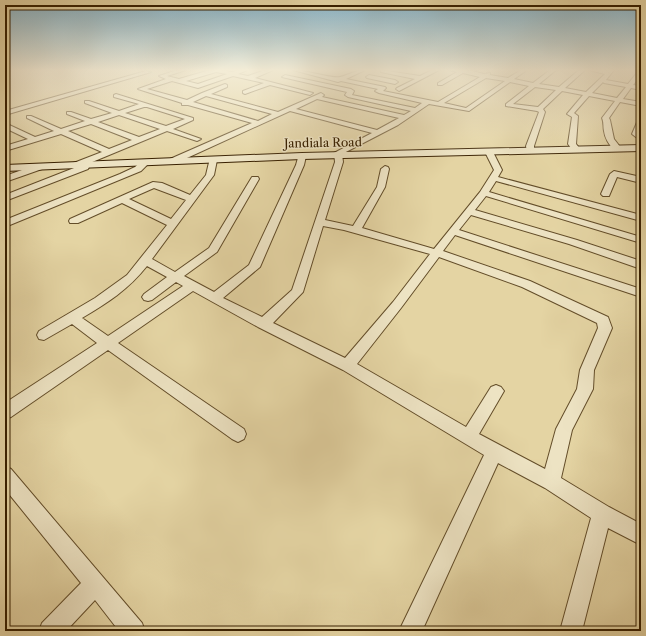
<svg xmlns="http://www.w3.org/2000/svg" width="646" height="636" viewBox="0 0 646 636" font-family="'Libre Caslon Text',serif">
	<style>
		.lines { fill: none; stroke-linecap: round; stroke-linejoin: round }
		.street-casing { stroke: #634d29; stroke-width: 2 }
		.secondary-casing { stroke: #382000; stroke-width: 2 }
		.street { fill: #ede3c3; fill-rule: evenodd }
		.secondary { fill: #ede3c3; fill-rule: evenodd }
		.labels { text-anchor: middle; stroke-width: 3; stroke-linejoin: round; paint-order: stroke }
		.far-street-label { font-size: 12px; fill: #382000; stroke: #ede3c3 }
	</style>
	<rect width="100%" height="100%" fill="#e4d4a3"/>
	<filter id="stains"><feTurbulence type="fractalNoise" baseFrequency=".005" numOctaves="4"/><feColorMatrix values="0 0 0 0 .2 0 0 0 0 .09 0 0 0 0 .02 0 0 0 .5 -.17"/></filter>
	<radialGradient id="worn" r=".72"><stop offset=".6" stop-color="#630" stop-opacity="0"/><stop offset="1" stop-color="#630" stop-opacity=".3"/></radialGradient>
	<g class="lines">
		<defs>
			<g id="street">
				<path d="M177,70H186L167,76L179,79L210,70H222L232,72L239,70H247L238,74L248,76L265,70H273L255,78L313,93L310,95L270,85L245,94L243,93V91L264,83L233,76L198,88L172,81L147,89L187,100L202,93L225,84L227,85V87L211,94L278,112L321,93L324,95L322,97L404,115L411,111L348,97L345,95L347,92L282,77L285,75L351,89L354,91L352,95L415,108L422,103L379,93L375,91L378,89L341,81L338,82L293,70C306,70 332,79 340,77C349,75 355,70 365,70L346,79L385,87L386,88L383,91L438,102L480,77L463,73L442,85H438V83L457,72L450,70H468L484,74L490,73V75L508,78L521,70H527L514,79L533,83L550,70H556L539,84L559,87L579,70H585L565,88L586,92L605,74L589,70H614L606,80L628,84L639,70H641V75L633,85L641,86V90L631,88L623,99L641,102V106L620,102L609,118L610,120L614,139L621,148L620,150H614C609,144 605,139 604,131C603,126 604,122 602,118L615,101L589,96L574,113L578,116L576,144L581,150L580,152H574L568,144L572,117L567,114L583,95L562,91L543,109L545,112L534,146V151L530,153H527L526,146L539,112L537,111L506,106V104L529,86L510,82L469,111L429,104L398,125L342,154L343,162L325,220L353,226L377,187L381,169L385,166L388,167L389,169L385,187L362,228L434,249L480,192L494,170L485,152L489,150L493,152L502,170L498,177L641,215V221L496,181L489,192L641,237V243L486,196L475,210L577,240L641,261V269L569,244L471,215L459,230L641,289V297L455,235L443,251L530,281L608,317L612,328L594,370L593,389L572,430L561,478L609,507L641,524V545L608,528L582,631H560L591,518L545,488L498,463L422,631H399L484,455L343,370L258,327L193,291L118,343L244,429L246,434L244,439L238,442L232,439L108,350L11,417L5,419V403L97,343L72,324L44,340L39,339L37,335L39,331L95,298L127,275L167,225L122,203L78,223H70L69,221L70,219L153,182L162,183L190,195L206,175L210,158H216L217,160L214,175L152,259L175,272L209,248L252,177H258L259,179L217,252L184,276L214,292L249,265L296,165L299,154H305L306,156L304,165L260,267L223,298L262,317L292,290L335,162L334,153L372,133L290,111L176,163H170V159L252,123L188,105H182V103L138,89L166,79L159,76ZM216,72L227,74L198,84L186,81ZM486,78L505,81L466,108L444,103ZM603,82L604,83L626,87L617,98L592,93ZM535,87L556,90L538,107L513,104ZM206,96L272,114L258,121L193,102ZM317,99L399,118L377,130L296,109ZM154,188L186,200L171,219L129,199ZM323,226L344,230L430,254L393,302L345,358L273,323L303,292ZM439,257L522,287L597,323L598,328L580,370L577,389L556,429L545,469L479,434L504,391L501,387L496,385L491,387L466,427L357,364L401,308ZM147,266L167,277L144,294L142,297L144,300L148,301L152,300L176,282L183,286L108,336L82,318C107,303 128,290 147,266Z"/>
				<polygon points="381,70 420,76 432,70 439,70 399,91 396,89 397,88 415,79 381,72"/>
				<polygon points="146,71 151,72 5,115 5,111"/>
				<polygon points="369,75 395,80 398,82 395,84 367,78 366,77"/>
				<path d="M116,94L193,118V120L173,129L201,139L197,141L167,131L85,165H88L89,167L88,169L5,201V195L74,168L70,166L71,164L102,152L61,134L5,151V146L28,139L5,128V123L35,137L54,131L27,118V116H31L61,129L85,121L67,114V112H71L91,119L112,113L85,103V101H89L119,111L139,104L114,97V95ZM144,107H147L185,119L166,126L125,113ZM119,115L160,129L139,137L98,122ZM91,124L132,140L109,149L68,131Z"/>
				<polygon points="641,118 640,134 641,141 632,134 638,120"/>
				<polygon points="143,160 146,160 150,162 141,171 5,227 5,220 120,174 135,167"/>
				<polygon points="36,165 42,165 43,167 42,169 5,182 5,176"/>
				<polygon points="614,171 641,177 641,183 617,177 609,196 603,196 601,194 610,174"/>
				<polygon points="5,466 11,469 142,623 145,631 119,631 95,600 66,631 39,631 42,623 81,583 5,489"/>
			</g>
			<polygon id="secondary" points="641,145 641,151 302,159 5,171 5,165 302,153"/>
		</defs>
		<use href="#street" class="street-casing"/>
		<use href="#secondary" class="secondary-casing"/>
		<use href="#street" class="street"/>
		<use href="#secondary" class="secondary"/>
	</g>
	<linearGradient id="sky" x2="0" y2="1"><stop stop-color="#87b6cd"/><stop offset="0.44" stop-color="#f3ecd6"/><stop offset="1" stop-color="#f3ecd6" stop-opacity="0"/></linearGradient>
	<rect width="646" height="159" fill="url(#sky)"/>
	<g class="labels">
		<g class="far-street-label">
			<text transform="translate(323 143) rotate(-1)" y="4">Jandiala Road</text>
		</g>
	</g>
	<rect width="646" height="636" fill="none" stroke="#e4d4a3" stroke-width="20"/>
	<rect x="6" y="6" width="634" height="624" fill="none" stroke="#382000" stroke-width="2"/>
	<rect x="10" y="10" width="626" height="616" fill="none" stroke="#382000"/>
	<rect width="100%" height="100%" filter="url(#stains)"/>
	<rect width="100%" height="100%" fill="url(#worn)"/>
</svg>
